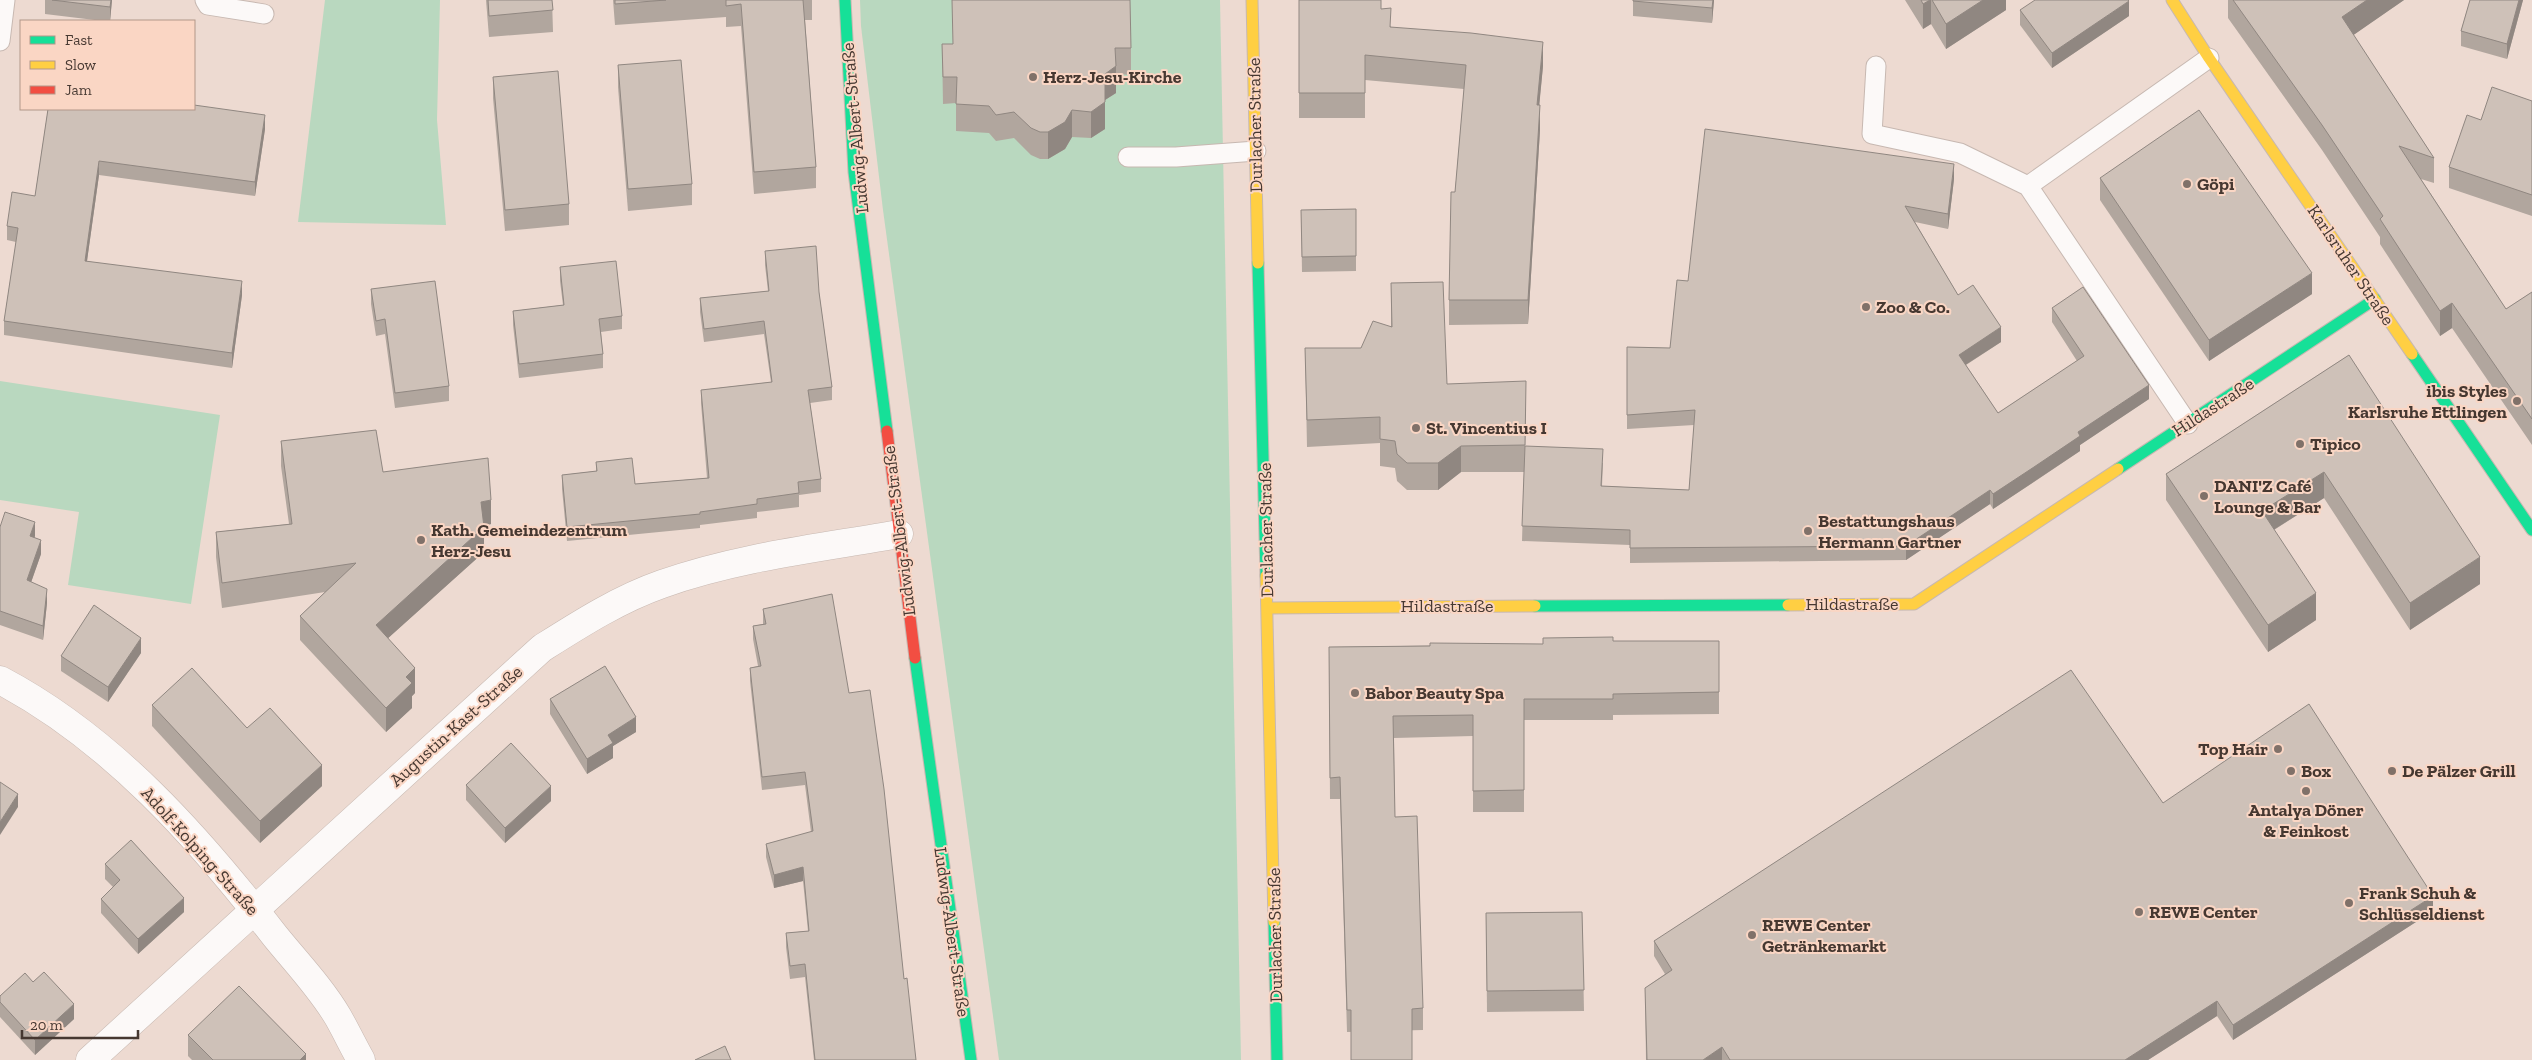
<svg xmlns="http://www.w3.org/2000/svg" width="2532" height="1060" viewBox="0 0 2532 1060" font-family="'Zilla Slab',serif">
	<style>
		.green { fill: #b9d8bf }
		.lines { fill: none; stroke-linecap: round; stroke-linejoin: round }
		.lane-casing { stroke: #c7b8b1; stroke-width: 21 }
		.street-casing { stroke: #c7b8b1; stroke-width: 29 }
		.fast-casing { stroke: #c7b8b1; stroke-width: 13 }
		.slow-casing { stroke: #c7b8b1; stroke-width: 13 }
		.jam-casing { stroke: #c7b8b1; stroke-width: 13 }
		.lane { stroke: #fcf9f8; stroke-width: 19 }
		.street { stroke: #fcf9f8; stroke-width: 28 }
		.fast { stroke: #16e098; stroke-width: 11 }
		.slow { stroke: #ffcf43; stroke-width: 11 }
		.jam { stroke: #f24e42; stroke-width: 11 }
		.wall { fill: #b1a69e }
		.shaded-wall { fill: #908781 }
		.building { fill: #cec1b8; stroke: #908781 }
		.poi-dot { fill: #807169; stroke: #fad6c4; stroke-width: 2 }
		.labels { text-anchor: middle; stroke-width: 4; stroke-linejoin: round; paint-order: stroke }
		.poi-label { font-size: 18px; font-weight: bold; fill: #463831; stroke: #fad6c4; text-anchor: start }
		.street-label { font-size: 18px; fill: #463831; stroke: #fad6c4 }
	</style>
	<rect width="100%" height="100%" fill="#eddad1"/>
	<g class="green">
		<polygon points="325,0 440,0 437,120 446,225 298,222"/>
		<polygon points="860,0 1220,0 1241,1060 999,1060 883,210 861,26"/>
		<polygon points="0,381 220,415 191,604 68,585 79,512 0,500"/>
	</g>
	<g class="lines">
		<defs>
			<g id="lane">
				<polyline points="205,0 208,5 264,14"/>
				<polyline points="0,41 5,0"/>
				<polyline points="1876,66 1872,134 1960,153 2028,186 2188,424"/>
				<polyline points="1128,157 1176,157 1256,151"/>
				<polyline points="2028,186 2209,58"/>
			</g>
			<g id="street">
				<path d="M0,680C112,739 199,838 275,936C296,962 321,988 338,1017C346,1031 353,1046 361,1060"/>
				<path d="M90,1060L542,648C580,624 619,599 662,584C738,557 820,548 899,534"/>
			</g>
			<g id="fast">
				<polyline points="845,0 854,172 887,431"/>
				<polyline points="1258,263 1266,576"/>
				<polyline points="2412,354 2532,530"/>
				<polyline points="2118,469 2375,299"/>
				<polyline points="1535,606 1788,605"/>
				<polyline points="915,658 971,1060"/>
				<polyline points="1274,922 1277,1060"/>
			</g>
			<g id="slow">
				<polyline points="1252,0 1258,263"/>
				<polyline points="2172,0 2209,58 2412,354"/>
				<polyline points="1266,576 1274,922"/>
				<polyline points="1788,605 1914,604 2118,469"/>
				<polyline points="1268,608 1535,606"/>
			</g>
			<polyline id="jam" points="887,431 915,658"/>
		</defs>
		<use href="#lane" class="lane-casing"/>
		<use href="#street" class="street-casing"/>
		<use href="#fast" class="fast-casing"/>
		<use href="#slow" class="slow-casing"/>
		<use href="#jam" class="jam-casing"/>
		<use href="#lane" class="lane"/>
		<use href="#street" class="street"/>
		<use href="#fast" class="fast"/>
		<use href="#slow" class="slow"/>
		<use href="#jam" class="jam"/>
	</g>
	<g class="wall">
		<polygon points="45,0 112,0 110,21 103,21 45,14"/>
		<polygon points="486,0 552,0 553,32 489,37"/>
		<polygon points="613,0 812,0 812,20 805,20 816,167 816,188 754,194 741,26 726,27 726,17 615,25"/>
		<polygon points="1299,0 1381,9 1391,27 1543,66 1539,105 1540,130 1528,324 1449,325 1449,300 1455,192 1464,89 1365,80 1365,118 1299,118"/>
		<polygon points="1633,0 1714,0 1712,23 1633,16"/>
		<polygon points="1905,0 2006,0 2006,10 1946,49 1931,24 1923,29"/>
		<polygon points="2228,0 2404,0 2353,35 2434,158 2434,183 2421,179 2506,309 2532,292 2532,445 2452,328 2440,336 2380,244 2380,237 2322,150 2228,18"/>
		<polygon points="2470,0 2523,0 2507,59 2461,46 2461,31"/>
		<polygon points="2020,10 2129,16 2052,68 2020,25"/>
		<polygon points="942,44 1131,48 1131,75 1116,74 1116,93 1105,100 1105,129 1091,138 1072,137 1065,149 1048,159 1040,159 1031,155 1014,138 996,141 989,133 956,131 956,103 943,104"/>
		<polygon points="618,65 692,184 692,205 628,211 618,87"/>
		<polygon points="493,77 569,204 569,225 505,231 493,98"/>
		<polygon points="2532,101 2532,216 2449,188 2449,167 2481,120"/>
		<polygon points="48,109 265,129 255,196 99,175 87,261 242,295 232,368 4,335 4,321 16,242 7,240 7,226 35,196"/>
		<polygon points="2100,178 2312,294 2209,361 2100,200"/>
		<polygon points="1954,179 1948,229 1915,222 1958,295 2001,342 1966,365 1998,413 2077,361 2052,322 2052,308 2149,399 2080,445 2080,451 2034,482 1993,509 1990,504 1906,560 1630,563 1630,545 1522,541 1524,472 1461,472 1438,490 1407,490 1397,481 1395,468 1380,466 1380,443 1307,447 1305,348 1361,348 1391,326 1391,283 1447,384 1526,408 1525,451 1603,463 1602,486 1689,490 1694,425 1627,429 1627,347 1670,348 1688,281"/>
		<polygon points="1356,209 1356,271 1302,272 1301,210"/>
		<polygon points="765,251 819,292 832,387 832,400 810,403 821,479 821,492 799,495 799,507 757,512 757,518 700,525 700,528 567,541 562,489 562,475 596,471 596,462 635,484 707,478 701,403 701,390 771,382 764,334 704,342 700,312 700,298 768,291 765,265"/>
		<polygon points="560,267 622,316 622,329 601,332 603,354 603,368 519,378 513,325 513,311 563,305 560,281"/>
		<polygon points="371,289 449,386 449,401 395,408 385,334 376,336 371,304"/>
		<polygon points="2349,355 2480,584 2410,630 2324,498 2274,530 2316,620 2268,652 2166,500 2166,474"/>
		<polygon points="281,441 383,472 491,524 484,526 484,552 388,638 415,693 412,696 412,708 386,732 300,640 300,616 325,592 222,608 216,557 216,532 289,524 281,466"/>
		<polygon points="0,527 35,536 34,538 41,554 31,582 47,603 43,640 0,625"/>
		<polygon points="763,609 849,693 904,979 916,1060 814,1060 805,977 790,979 786,947 786,933 808,931 803,881 774,888 766,857 766,844 811,832 805,785 762,790 750,681 750,668 758,666 753,639 753,626 763,624"/>
		<polygon points="1613,641 1719,641 1719,714 1613,715 1613,720 1524,720 1524,812 1473,812 1473,736 1394,738 1395,817 1423,1008 1423,1030 1347,1032 1340,799 1330,799 1329,647 1543,644"/>
		<polygon points="141,653 108,702 61,671 61,656"/>
		<polygon points="550,699 636,732 613,746 613,758 587,774 550,714"/>
		<polygon points="152,705 247,728 322,786 260,843 152,726"/>
		<polygon points="466,785 551,801 505,843 466,800"/>
		<polygon points="2163,803 2433,911 2233,1040 2217,1016 2148,1060 1646,1060 1645,988 1665,974 1654,956 1654,941"/>
		<polygon points="105,864 184,912 138,954 101,913 101,899 113,887 105,879"/>
		<polygon points="1582,912 1584,1011 1487,1012 1486,913"/>
		<polygon points="33,982 74,1019 35,1055 0,1017 0,996"/>
		<polygon points="188,1035 306,1060 192,1060 188,1056"/>
	</g>
	<g class="shaded-wall">
		<polygon points="111,0 112,0 110,21 110,7"/>
		<polygon points="1713,0 1714,0 1712,23 1712,8"/>
		<polygon points="1930,0 1931,0 1931,24 1923,29 1923,4"/>
		<polygon points="1983,0 2006,0 2006,10 1946,49 1946,24"/>
		<polygon points="2367,0 2404,0 2342,43 2342,17"/>
		<polygon points="2519,0 2523,0 2507,59 2507,44"/>
		<polygon points="2129,1 2129,16 2052,68 2052,53"/>
		<polygon points="1543,42 1543,66 1537,129 1537,105"/>
		<polygon points="1116,66 1116,93 1105,100 1105,74"/>
		<polygon points="1105,102 1105,129 1091,138 1091,112"/>
		<polygon points="1540,105 1540,130 1528,324 1528,300"/>
		<polygon points="1072,110 1072,137 1065,149 1048,159 1048,132"/>
		<polygon points="265,115 265,129 255,196 255,182"/>
		<polygon points="99,161 99,175 85,275 85,261"/>
		<polygon points="1954,164 1954,179 1948,229 1948,214"/>
		<polygon points="2312,273 2312,294 2209,361 2209,340"/>
		<polygon points="242,281 242,295 232,368 232,353"/>
		<polygon points="2452,303 2452,328 2440,336 2440,311"/>
		<polygon points="2001,327 2001,342 1959,369 1959,355"/>
		<polygon points="2149,385 2149,399 2080,445 2080,451 1993,509 1993,494 2078,432"/>
		<polygon points="1461,446 1461,472 1438,490 1438,463"/>
		<polygon points="2324,472 2324,498 2262,537 2262,511"/>
		<polygon points="1990,490 1990,504 1906,560 1906,546"/>
		<polygon points="491,500 491,524 481,527 481,502"/>
		<polygon points="35,522 35,536 30,550 30,536"/>
		<polygon points="484,527 484,552 376,649 376,625"/>
		<polygon points="41,540 41,554 27,594 27,580"/>
		<polygon points="2480,557 2480,584 2410,630 2410,603"/>
		<polygon points="47,589 47,603 43,640 43,626"/>
		<polygon points="2316,593 2316,620 2268,652 2268,625"/>
		<polygon points="141,638 141,653 108,702 108,687"/>
		<polygon points="415,668 415,693 412,696 412,708 386,732 386,708 406,677"/>
		<polygon points="636,717 636,732 613,746 613,758 587,774 587,759 608,735"/>
		<polygon points="322,765 322,786 260,843 260,821"/>
		<polygon points="551,786 551,801 505,843 505,828"/>
		<polygon points="18,794 18,807 0,835 0,822"/>
		<polygon points="803,867 803,881 774,888 774,875"/>
		<polygon points="2433,896 2433,911 2233,1040 2233,1025"/>
		<polygon points="184,898 184,912 138,954 138,939"/>
		<polygon points="2217,1001 2217,1016 2148,1060 2125,1060"/>
		<polygon points="74,1004 74,1019 35,1055 35,1040"/>
		<polygon points="1722,1047 1722,1060 1703,1060"/>
		<polygon points="306,1054 306,1060 300,1060"/>
	</g>
	<g class="building">
		<polygon points="52,0 111,0 110,7"/>
		<polygon points="488,0 552,0 553,10 489,16"/>
		<polygon points="615,0 666,0 615,4"/>
		<polygon points="726,0 803,0 816,167 754,172 741,4 726,6"/>
		<polygon points="952,0 1130,0 1131,48 1115,48 1116,66 1105,74 1105,102 1091,112 1072,110 1065,122 1048,132 1040,132 1031,128 1014,112 996,115 989,106 956,104 957,77 943,77 942,44 953,44"/>
		<polygon points="1299,0 1381,0 1381,9 1391,8 1390,27 1471,33 1543,42 1537,105 1540,105 1528,300 1449,300 1451,192 1455,192 1466,65 1365,55 1365,93 1299,93"/>
		<polygon points="1633,0 1713,0 1712,8 1633,1"/>
		<polygon points="1921,0 1930,0 1923,4"/>
		<polygon points="1932,0 1983,0 1946,24"/>
		<polygon points="2035,0 2128,0 2129,1 2052,53 2020,10"/>
		<polygon points="2233,0 2367,0 2342,17 2434,158 2399,146 2506,309 2532,292 2532,419 2452,303 2440,311 2380,219 2383,216 2322,125"/>
		<polygon points="2470,0 2519,0 2507,44 2461,31"/>
		<polygon points="681,60 692,184 628,189 618,65"/>
		<polygon points="558,71 569,204 505,210 493,77"/>
		<polygon points="2492,87 2532,101 2532,195 2449,167 2467,115 2481,120"/>
		<polygon points="194,105 265,115 255,182 99,161 85,261 242,281 232,353 4,321 18,228 7,226 12,192 35,196 48,109 194,109"/>
		<polygon points="2199,110 2312,273 2209,340 2100,178"/>
		<polygon points="1705,129 1954,164 1948,214 1905,206 1958,295 1973,285 2001,327 1959,355 1998,413 2084,356 2052,308 2083,287 2149,385 2078,432 2080,436 2034,467 1993,494 1990,490 1906,546 1630,548 1630,530 1522,526 1525,446 1603,449 1601,486 1689,490 1695,410 1627,415 1627,347 1670,348 1677,280 1688,281"/>
		<polygon points="1356,209 1356,256 1302,257 1301,210"/>
		<polygon points="816,246 819,292 832,387 808,390 821,479 798,482 799,493 757,499 757,504 700,512 700,514 567,527 562,475 597,471 596,462 632,458 635,484 709,478 701,390 772,382 764,321 704,329 700,298 769,291 765,251"/>
		<polygon points="616,261 622,316 599,319 603,354 519,364 513,311 564,305 560,267"/>
		<polygon points="435,281 449,386 395,393 385,319 376,321 371,289"/>
		<polygon points="1443,282 1447,384 1526,381 1525,445 1461,446 1438,463 1407,463 1397,454 1395,441 1380,439 1380,417 1307,420 1305,348 1361,348 1373,321 1392,327 1391,283"/>
		<polygon points="2349,355 2480,557 2410,603 2324,472 2262,511 2316,593 2268,625 2166,474"/>
		<polygon points="376,430 383,472 488,458 491,500 481,502 484,527 376,625 415,668 406,677 412,683 386,708 300,616 356,563 222,583 216,532 292,524 281,441"/>
		<polygon points="5,512 35,522 30,536 41,540 27,580 47,589 43,626 0,611 0,527"/>
		<polygon points="832,594 849,693 870,690 884,789 904,979 907,978 916,1060 815,1060 805,964 790,966 786,933 809,931 803,867 774,875 766,844 813,831 805,772 762,777 750,668 761,666 753,626 766,624 763,609"/>
		<polygon points="94,605 141,638 108,687 61,656"/>
		<polygon points="1613,637 1613,641 1719,641 1719,692 1613,694 1613,699 1524,699 1524,790 1473,791 1473,715 1393,716 1395,817 1417,816 1423,1008 1412,1009 1412,1060 1351,1060 1351,1010 1347,1010 1340,777 1330,778 1329,647 1430,646 1430,643 1543,644 1543,638"/>
		<polygon points="605,666 636,717 608,735 613,743 587,759 550,699"/>
		<polygon points="192,668 247,728 270,708 322,765 260,821 152,705"/>
		<polygon points="2071,670 2163,803 2309,704 2433,896 2233,1025 2217,1001 2125,1060 1730,1060 1722,1047 1703,1060 1647,1060 1645,988 1672,970 1654,941"/>
		<polygon points="511,743 551,786 505,828 466,785"/>
		<polygon points="0,782 18,794 0,822"/>
		<polygon points="131,840 184,898 138,939 101,899 120,880 105,864"/>
		<polygon points="1582,912 1584,990 1487,991 1486,913"/>
		<polygon points="44,972 74,1004 35,1040 0,1002 0,996 25,973 33,982"/>
		<polygon points="239,986 306,1054 300,1060 213,1060 188,1035"/>
		<polygon points="725,1046 731,1060 695,1060"/>
	</g>
	<g class="poi-dot">
		<circle cx="1033" cy="77" r="5"/>
		<circle cx="2187" cy="184" r="5"/>
		<circle cx="1866" cy="307" r="5"/>
		<circle cx="2517" cy="401" r="5"/>
		<circle cx="1416" cy="428" r="5"/>
		<circle cx="2300" cy="444" r="5"/>
		<circle cx="2204" cy="496" r="5"/>
		<circle cx="1808" cy="531" r="5"/>
		<circle cx="421" cy="540" r="5"/>
		<circle cx="1355" cy="693" r="5"/>
		<circle cx="2278" cy="749" r="5"/>
		<circle cx="2291" cy="771" r="5"/>
		<circle cx="2392" cy="771" r="5"/>
		<circle cx="2306" cy="791" r="5"/>
		<circle cx="2349" cy="903" r="5"/>
		<circle cx="2139" cy="912" r="5"/>
		<circle cx="1752" cy="935" r="5"/>
	</g>
	<g class="labels">
		<g class="poi-label">
			<text x="1043" y="83">Herz-Jesu-Kirche</text>
			<text x="2197" y="190">Göpi</text>
			<text x="1876" y="313">Zoo &amp; Co.</text>
			<text x="2507" y="397" text-anchor="end">ibis Styles<tspan x="2507" dy="21">Karlsruhe Ettlingen</tspan></text>
			<text x="1426" y="434">St. Vincentius I</text>
			<text x="2310" y="450">Tipico</text>
			<text x="2214" y="492">DANI'Z Café<tspan x="2214" dy="21">Lounge &amp; Bar</tspan></text>
			<text x="1818" y="527">Bestattungshaus<tspan x="1818" dy="21">Hermann Gartner</tspan></text>
			<text x="431" y="536">Kath. Gemeindezentrum<tspan x="431" dy="21">Herz-Jesu</tspan></text>
			<text x="1365" y="699">Babor Beauty Spa</text>
			<text x="2268" y="755" text-anchor="end">Top Hair</text>
			<text x="2301" y="777">Box</text>
			<text x="2402" y="777">De Pälzer Grill</text>
			<text x="2306" y="816" text-anchor="middle">Antalya Döner<tspan x="2306" dy="21">&amp; Feinkost</tspan></text>
			<text x="2359" y="899">Frank Schuh &amp;<tspan x="2359" dy="21">Schlüsseldienst</tspan></text>
			<text x="2149" y="918">REWE Center</text>
			<text x="1762" y="931">REWE Center<tspan x="1762" dy="21">Getränkemarkt</tspan></text>
		</g>
		<g class="street-label">
			<text transform="translate(1255 125) rotate(-91)" y="6">Durlacher Straße</text>
			<text transform="translate(855 128) rotate(-95)" y="6">Ludwig-Albert-Straße</text>
			<text transform="translate(2351 265) rotate(56)" y="6">Karlsruher Straße</text>
			<text transform="translate(2213 407) rotate(-33)" y="6">Hildastraße</text>
			<text transform="translate(1266 530) rotate(-91)" y="6">Durlacher Straße</text>
			<text transform="translate(899 531) rotate(-97)" y="6">Ludwig-Albert-Straße</text>
			<text x="1852" y="610">Hildastraße</text>
			<text x="1447" y="612">Hildastraße</text>
			<text transform="translate(456 726) rotate(-42)" y="6">Augustin-Kast-Straße</text>
			<text transform="translate(200 851) rotate(48)" y="6">Adolf-Kolping-Straße</text>
			<text transform="translate(952 932) rotate(82)" y="6">Ludwig-Albert-Straße</text>
			<text transform="translate(1275 935) rotate(-91)" y="6">Durlacher Straße</text>
		</g>
	</g>
	<rect x="20" y="20" width="175" height="90" fill="#fad6c4" stroke="#b29789"/>
	<rect x="30" y="36" width="25" height="8" fill="#16e098" stroke="#b29789"/>
	<text x="65" y="45" font-size="15" fill="#463831">Fast</text>
	<rect x="30" y="61" width="25" height="8" fill="#ffcf43" stroke="#b29789"/>
	<text x="65" y="70" font-size="15" fill="#463831">Slow</text>
	<rect x="30" y="86" width="25" height="8" fill="#f24e42" stroke="#b29789"/>
	<text x="65" y="95" font-size="15" fill="#463831">Jam</text>
	<path d="M22 1030v8h116v-8" fill="none" stroke="#463831" stroke-width="2.5"/>
	<text x="30" y="1030" font-size="15" fill="#463831" stroke="#fad6c4" stroke-width="4" paint-order="stroke">20 m</text>
</svg>
